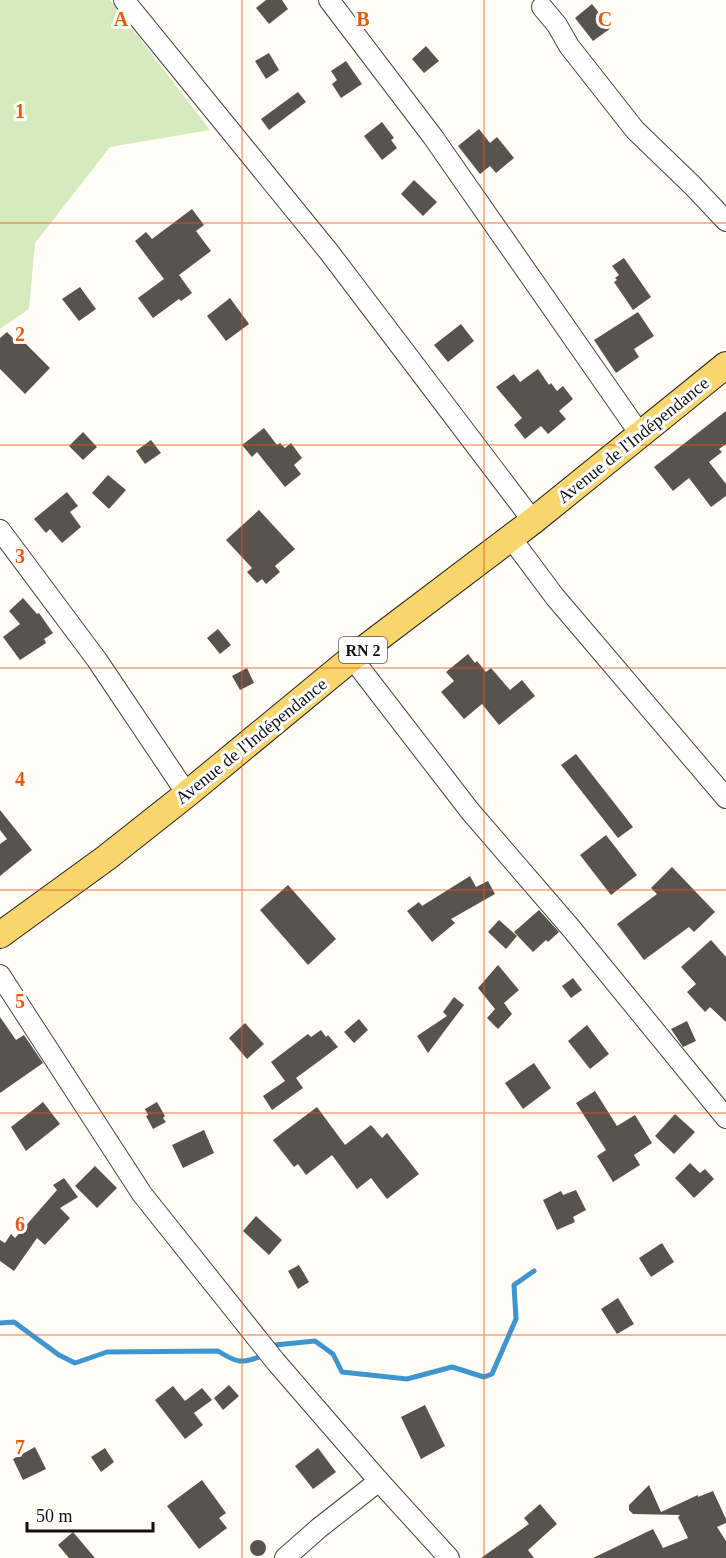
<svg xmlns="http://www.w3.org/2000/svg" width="726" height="1558" viewBox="0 0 726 1558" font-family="'Times New Roman',serif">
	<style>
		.green { fill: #d5ebbd }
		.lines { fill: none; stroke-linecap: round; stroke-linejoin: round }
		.stream { stroke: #3f96cf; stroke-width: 5 }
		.building { fill: #5a524d }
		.minor-casing { stroke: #444; stroke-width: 22 }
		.major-casing { stroke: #222; stroke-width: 28 }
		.minor { stroke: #fff; stroke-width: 20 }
		.major { stroke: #f9d66b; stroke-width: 26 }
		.grid { fill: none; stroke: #e8590c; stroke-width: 1.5; stroke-opacity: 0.55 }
		.labels { text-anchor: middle; stroke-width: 6; stroke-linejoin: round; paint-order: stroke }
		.shield { fill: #fff; stroke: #585858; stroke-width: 1.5 }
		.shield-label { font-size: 16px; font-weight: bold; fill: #111 }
		.street-label { font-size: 18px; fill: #111; stroke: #fff }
		.grid-label { font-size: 20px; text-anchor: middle; font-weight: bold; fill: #e8590c; stroke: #fff; stroke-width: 6; stroke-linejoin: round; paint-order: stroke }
	</style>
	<rect width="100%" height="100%" fill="#fffdf5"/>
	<polygon class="green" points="0,0 110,0 210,130 110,147 35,243 29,309 0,329"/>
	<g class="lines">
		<g class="stream">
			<path d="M0,1323L14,1322L59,1355L75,1363L107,1352L218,1351C237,1363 241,1364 262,1356"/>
			<polyline points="275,1345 315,1341 333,1354 342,1372 407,1379 452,1367 484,1377 492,1374 516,1319 514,1285 534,1271"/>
		</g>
	</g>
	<g class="building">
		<polygon points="266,0 282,0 288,9 269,24 256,8"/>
		<polygon points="592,4 611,28 593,41 575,18"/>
		<polygon points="426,46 439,61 424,73 412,59"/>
		<polygon points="269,53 279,70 266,79 255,61"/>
		<polygon points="346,61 362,84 341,98 332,84 337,80 331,71"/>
		<polygon points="298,92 306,102 269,130 261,119"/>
		<polygon points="382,122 394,138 391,140 397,148 382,160 364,136"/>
		<polygon points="479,129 490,143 497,137 514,158 496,173 490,166 480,174 458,146"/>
		<polygon points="414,180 437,202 423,216 401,194"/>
		<polygon points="192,209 204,225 196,231 211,251 179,275 192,293 181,301 179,299 153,318 138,298 164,279 135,241 146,232 152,239"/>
		<polygon points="624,258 651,297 633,310 614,282 617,280 615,278 619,275 612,266"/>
		<polygon points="80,287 96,309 79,321 62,299"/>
		<polygon points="230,298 249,324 226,341 207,316"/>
		<polygon points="638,312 654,336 634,349 639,357 616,373 594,340"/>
		<polygon points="461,324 474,341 448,362 434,345"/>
		<polygon points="7,332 19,344 23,341 50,368 25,394 0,369 0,338"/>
		<polygon points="538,369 549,385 551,383 557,391 563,386 573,399 559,411 566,419 548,434 541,426 525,439 514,425 522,418 496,387 514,374 520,382"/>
		<polygon points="726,411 726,444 719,449 722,452 709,462 726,484 726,496 711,507 689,478 673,491 654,467"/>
		<polygon points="264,428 277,445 280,443 285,448 291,443 302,458 294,465 301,474 285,487 257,452 252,457 242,445"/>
		<polygon points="83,432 97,447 83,460 69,446"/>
		<polygon points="151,440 161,453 145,464 136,451"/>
		<polygon points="108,475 126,490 109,509 92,493"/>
		<polygon points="67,492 78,506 70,512 81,527 62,543 50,529 46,533 34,519"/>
		<polygon points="259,510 295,549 275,566 280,572 266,584 262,579 257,583 247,572 252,568 226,540"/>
		<polygon points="23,598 37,614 39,613 53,633 44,639 46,643 20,660 3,637 20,624 9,611"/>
		<polygon points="218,629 231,645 220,654 207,638"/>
		<polygon points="468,654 475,663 477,661 486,672 491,668 510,690 522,680 535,696 499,725 482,704 464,719 441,692 454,681 446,672"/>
		<polygon points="247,668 254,683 240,690 232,676"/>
		<polygon points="576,754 633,827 618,838 561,765"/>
		<polygon points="0,810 32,850 0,876 0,844 7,839 0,830"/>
		<polygon points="606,835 637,875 611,895 580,855"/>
		<polygon points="672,867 715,912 694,932 689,927 644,960 617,924 657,894 651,888"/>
		<polygon points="470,876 476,887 488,881 495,894 451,919 455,923 432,942 407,911 419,902 422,906"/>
		<polygon points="288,885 336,939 308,965 260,910"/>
		<polygon points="539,910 559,932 548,942 546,940 533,952 514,932"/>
		<polygon points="499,920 517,936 506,949 488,932"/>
		<polygon points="711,940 726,957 726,1022 710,1007 705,1012 687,992 696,984 681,967"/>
		<polygon points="498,965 519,990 504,1003 512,1014 498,1029 487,1018 495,1009 478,988"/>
		<polygon points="573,978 582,990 571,998 562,986"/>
		<polygon points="454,997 464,1005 428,1053 417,1036 447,1016 443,1012"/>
		<polygon points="0,1017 16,1040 24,1035 43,1063 0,1093"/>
		<polygon points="359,1019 368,1030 354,1043 344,1032"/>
		<polygon points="687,1021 696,1041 683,1047 671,1029"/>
		<polygon points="245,1023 264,1044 247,1059 229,1038"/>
		<polygon points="587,1025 609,1054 590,1069 568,1041"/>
		<polygon points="321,1030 326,1037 328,1035 338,1047 296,1078 303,1088 272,1110 263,1096 285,1081 271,1062 308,1034 311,1037"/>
		<polygon points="534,1063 551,1088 523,1109 505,1083"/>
		<polygon points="595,1091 617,1126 635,1115 652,1143 634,1155 640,1165 613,1182 597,1156 606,1150 576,1103"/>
		<polygon points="43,1102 60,1124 26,1151 11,1127"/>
		<polygon points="157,1102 165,1116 163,1118 166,1122 153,1129 146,1116 148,1115 145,1109"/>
		<polygon points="317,1107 345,1145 371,1125 382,1138 387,1133 419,1174 387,1199 371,1178 357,1189 332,1155 306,1175 298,1164 294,1167 273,1140"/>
		<polygon points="675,1114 695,1132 674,1154 655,1136"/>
		<polygon points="204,1130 214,1153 183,1168 172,1145"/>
		<polygon points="690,1163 700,1173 705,1169 714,1179 694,1198 675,1178"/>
		<polygon points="95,1166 117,1188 97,1208 75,1186"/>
		<polygon points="64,1178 78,1197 60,1208 70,1218 45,1245 37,1238 14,1271 0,1261 0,1240 5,1243 11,1234 15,1238 57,1190 53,1185"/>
		<polygon points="576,1190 586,1210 573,1217 575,1222 557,1230 543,1200 561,1191 563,1195"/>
		<polygon points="256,1216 282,1240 269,1255 243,1231"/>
		<polygon points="662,1243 674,1262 651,1277 639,1258"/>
		<polygon points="299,1265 309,1282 298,1289 288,1271"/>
		<polygon points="618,1298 634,1324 617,1334 601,1309"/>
		<polygon points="229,1385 239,1396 223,1410 214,1398"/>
		<polygon points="173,1386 185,1401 202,1388 212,1400 194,1413 203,1425 185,1439 155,1400"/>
		<polygon points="425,1405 445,1446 421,1459 401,1417"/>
		<polygon points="35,1447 46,1469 23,1480 13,1459"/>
		<polygon points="105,1448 114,1462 101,1472 91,1457"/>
		<polygon points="318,1448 336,1472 313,1489 295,1466"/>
		<polygon points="202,1480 226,1513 219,1518 227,1528 199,1549 167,1506"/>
		<polygon points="649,1485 661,1512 698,1495 698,1497 713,1491 726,1519 726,1523 717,1527 726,1541 726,1558 593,1558 653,1529 663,1548 688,1538 678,1517 680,1515 633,1514 629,1510 629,1505"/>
		<polygon points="540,1504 557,1524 528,1550 534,1558 481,1558 529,1524 524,1518"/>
		<polygon points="73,1532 95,1558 69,1558 58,1545"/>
		<circle cx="258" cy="1548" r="8"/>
	</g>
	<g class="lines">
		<defs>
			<g id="minor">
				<polyline points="124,0 329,252 533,521"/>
				<polyline points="329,0 433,137 640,434"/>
				<polyline points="542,7 557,25 569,46 635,130 692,185 726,221"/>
				<polyline points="0,530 97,660 187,794"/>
				<polyline points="511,538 555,597 726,798"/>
				<polyline points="352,658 470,811 570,927 726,1118"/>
				<polyline points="0,975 142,1194 276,1362 379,1481 449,1558"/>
				<polyline points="285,1558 319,1528 379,1481"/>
			</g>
			<polyline id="major" points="0,935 106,858 187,794 352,658 533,521 726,365"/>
		</defs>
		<use href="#minor" class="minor-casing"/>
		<use href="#major" class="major-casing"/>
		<use href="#minor" class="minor"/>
		<use href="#major" class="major"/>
	</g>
	<path class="grid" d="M242,0V1558M484,0V1558M0,223H726M0,445H726M0,668H726M0,890H726M0,1113H726M0,1335H726"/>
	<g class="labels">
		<rect class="shield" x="339" y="637" width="48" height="26" rx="4.5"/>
		<g class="shield-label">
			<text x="363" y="656">RN 2</text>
		</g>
		<g class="street-label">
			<text transform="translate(633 440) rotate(-39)" y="6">Avenue de l'Indépendance</text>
			<text transform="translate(251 741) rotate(-39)" y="6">Avenue de l'Indépendance</text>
		</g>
	</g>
	<g class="grid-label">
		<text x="121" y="26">A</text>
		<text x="363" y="26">B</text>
		<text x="605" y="26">C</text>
		<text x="20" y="118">1</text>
		<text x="20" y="341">2</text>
		<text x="20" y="563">3</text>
		<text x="20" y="786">4</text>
		<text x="20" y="1008">5</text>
		<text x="20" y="1231">6</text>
		<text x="20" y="1454">7</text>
	</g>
	<path d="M27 1522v9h126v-9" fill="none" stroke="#111111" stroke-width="3"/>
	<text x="36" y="1522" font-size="18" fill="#111111" stroke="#ffffff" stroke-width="4.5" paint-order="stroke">50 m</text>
</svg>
